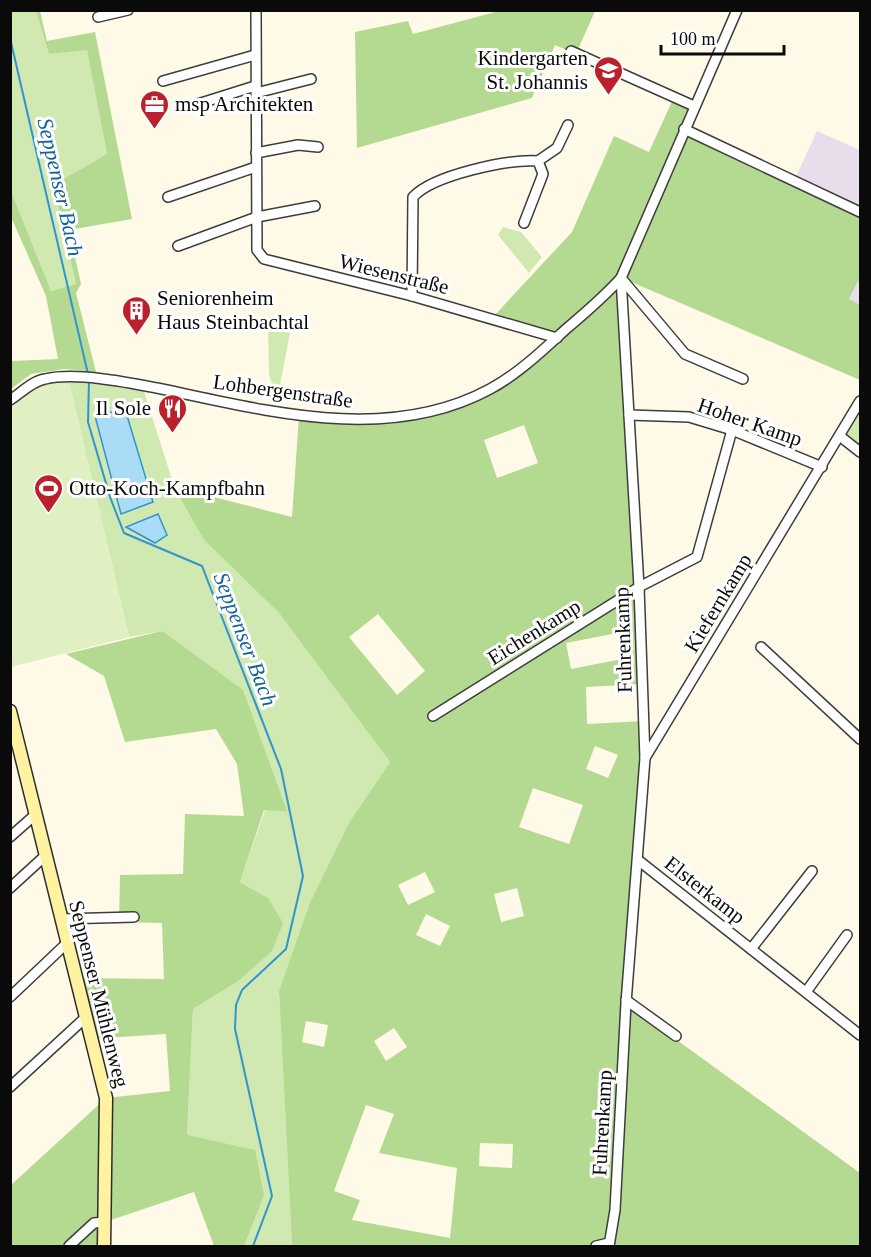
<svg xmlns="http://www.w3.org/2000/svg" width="871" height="1257" viewBox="0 0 871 1257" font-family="'Times New Roman',serif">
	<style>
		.industrial { fill: #e8ddea }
		.green { fill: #cfe9b1; fill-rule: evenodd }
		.forest { fill: #b3da90; fill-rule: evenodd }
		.pitch { fill: #e1f0c3 }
		.water { fill: #abdcf7; stroke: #3194cf; stroke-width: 1.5 }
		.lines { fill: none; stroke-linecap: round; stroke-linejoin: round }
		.stream { stroke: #3194cf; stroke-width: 2 }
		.street-casing { stroke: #3d3d3d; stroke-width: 12 }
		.secondary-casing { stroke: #2c2c2c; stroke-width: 15 }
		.street { stroke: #fff; stroke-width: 9 }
		.secondary { stroke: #fff3a2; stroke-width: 12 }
		.labels { text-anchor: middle; stroke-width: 6; stroke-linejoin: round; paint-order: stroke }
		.poi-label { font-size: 21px; fill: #0a0a0a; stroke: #fff; text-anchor: start }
		.street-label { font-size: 21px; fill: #0a0a0a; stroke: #fff }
		.water-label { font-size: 22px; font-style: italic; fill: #13639c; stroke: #fff }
	</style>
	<rect width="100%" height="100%" fill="#fffae7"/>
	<g class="industrial">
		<polygon points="817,131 860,150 860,212 794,181"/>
		<polygon points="860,278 860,305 849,300"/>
	</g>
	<g class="green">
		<polygon points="10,11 36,11 49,54 87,49 107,154 53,185 76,284 51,291 11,191"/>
		<polygon points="503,227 521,232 542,257 529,273 498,235"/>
		<polygon points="268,329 290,333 279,390 274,389 269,375"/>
		<path d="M68,378L142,385L174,486L204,540L279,613L390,762L350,821L279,991L292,1246H244L255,1150L187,1136L193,1009L237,982L268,898L240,882L265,810H287L162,631L129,637ZM125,409L153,502L121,513L95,417Z"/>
		<polygon points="860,398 860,452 841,437"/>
	</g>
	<g class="forest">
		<polygon points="36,11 40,11 47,41 95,32 132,219 69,230 81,284 76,293 96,372 65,369 31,374 11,389 11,361 58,359 46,296 11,217 11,191 51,291 76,284 53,185 107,154 87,50 49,54"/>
		<polygon points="499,11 595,11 576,54 555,45 532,98 357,148 355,32 408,21 413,34"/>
		<path d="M674,97L694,106L684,128L860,212V278L849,299L860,305V380L622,278L643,684L586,687L587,724L644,721L626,1003L860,1173V1246H292L279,991L310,903L350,821L390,762L279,613L204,540L174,487L292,517L299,416L361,420L418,413L490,389L556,339L492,318L572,232L614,136L649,152ZM524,425L538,463L497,478L484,440ZM378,614L425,671L397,695L349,637ZM617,633L622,659L571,669L566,643ZM595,746L618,755L608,778L586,769ZM533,788L583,805L569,844L519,827ZM425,872L435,892L408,905L398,885ZM517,888L524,916L501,922L494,894ZM426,914L450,926L440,946L416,935ZM306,1021L328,1025L324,1047L302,1042ZM394,1028L407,1047L386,1061L374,1041ZM366,1105L394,1114L379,1153L457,1168L450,1238L352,1220L360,1200L334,1191ZM480,1143L513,1144L512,1168L479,1166Z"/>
		<polygon points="162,631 243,690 287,811 264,810 240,882 268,898 283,923 272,951 237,982 193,1009 187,1135 255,1150 264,1195 244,1246 214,1246 194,1192 105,1222 104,1246 11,1246 11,1185 106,1098 170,1091 166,1034 90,1039 76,978 164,979 162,923 119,922 120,875 183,874 185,814 244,816 237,764 216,729 125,742 104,676 66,654"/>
	</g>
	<polygon class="pitch" points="68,378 129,637 11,667 11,400 35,382"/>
	<g class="water">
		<polygon points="125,409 153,502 121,514 95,416"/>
		<polygon points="158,514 167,535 155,543 126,527"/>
	</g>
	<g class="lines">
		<g class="stream">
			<polyline points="10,38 88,374"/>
			<polyline points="89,380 88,422 110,497 124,533 202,566 281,769 303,876 286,949 242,990 236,1005 235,1029 272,1196 253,1246"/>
		</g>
		<defs>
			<g id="street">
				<polyline points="256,10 257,250 264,259 412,296 557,338"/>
				<polyline points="98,17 128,10"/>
				<polyline points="571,51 694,106"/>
				<polyline points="163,81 255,55"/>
				<polyline points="256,93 311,79"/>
				<polyline points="185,108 255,86"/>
				<polyline points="684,129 860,212"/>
				<polyline points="256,153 298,145 318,147"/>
				<polyline points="538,161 557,148 568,125"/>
				<polyline points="168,197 256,167"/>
				<polyline points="178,246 257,217 315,206"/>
				<polyline points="621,278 685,354 743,379"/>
				<path d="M412,296L413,197C433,175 508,159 538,161L543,174L524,223"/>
				<path d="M10,400C21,393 32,381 45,379C76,372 126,382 157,388C264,410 387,445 490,389C518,374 542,351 565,330C585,313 604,297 621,278L737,10"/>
				<polyline points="629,415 689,417 732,430 822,467"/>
				<polyline points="841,437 860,452"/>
				<polyline points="761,647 860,739"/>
				<polyline points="433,716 639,587 697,557 732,430"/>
				<polyline points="645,758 860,401"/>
				<polyline points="10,837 36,814"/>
				<polyline points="638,860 860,1035"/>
				<polyline points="10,888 46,855"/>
				<polyline points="61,919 134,917"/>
				<polyline points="751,949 812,871"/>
				<polyline points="806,992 847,935"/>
				<polyline points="10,997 67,943"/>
				<polyline points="626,1000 676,1036"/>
				<polyline points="10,1087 85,1018"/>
				<polyline points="69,1246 94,1223 105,1222"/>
				<polyline points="596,1246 609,1243"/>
				<polyline points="609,1246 615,1210 626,1003 645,758 639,587 621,278"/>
			</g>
			<polyline id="secondary" points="10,711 106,1098 104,1246"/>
		</defs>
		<use href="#street" class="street-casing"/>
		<use href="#secondary" class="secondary-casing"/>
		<use href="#street" class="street"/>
		<use href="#secondary" class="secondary"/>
	</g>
	<defs>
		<symbol id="school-pin" viewBox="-11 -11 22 30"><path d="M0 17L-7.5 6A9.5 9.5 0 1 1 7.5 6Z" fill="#bb212c" stroke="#fff"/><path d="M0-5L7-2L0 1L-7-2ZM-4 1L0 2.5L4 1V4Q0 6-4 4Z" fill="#fff"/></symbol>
		<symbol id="office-pin" viewBox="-11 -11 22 30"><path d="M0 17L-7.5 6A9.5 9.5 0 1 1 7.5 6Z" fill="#bb212c" stroke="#fff"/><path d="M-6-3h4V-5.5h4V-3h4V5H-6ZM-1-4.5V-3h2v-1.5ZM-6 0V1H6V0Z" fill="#fff"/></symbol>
		<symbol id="building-pin" viewBox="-11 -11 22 30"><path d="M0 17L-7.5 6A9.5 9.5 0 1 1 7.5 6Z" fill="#bb212c" stroke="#fff"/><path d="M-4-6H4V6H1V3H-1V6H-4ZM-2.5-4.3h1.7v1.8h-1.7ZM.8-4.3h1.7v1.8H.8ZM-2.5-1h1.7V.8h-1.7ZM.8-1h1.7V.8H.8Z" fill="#fff"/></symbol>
		<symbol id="restaurant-pin" viewBox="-11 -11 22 30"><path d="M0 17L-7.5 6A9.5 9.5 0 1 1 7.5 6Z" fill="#bb212c" stroke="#fff"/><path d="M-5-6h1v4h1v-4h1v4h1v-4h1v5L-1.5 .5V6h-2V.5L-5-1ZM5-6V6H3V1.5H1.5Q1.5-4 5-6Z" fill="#fff"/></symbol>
		<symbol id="stadium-pin" viewBox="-11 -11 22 30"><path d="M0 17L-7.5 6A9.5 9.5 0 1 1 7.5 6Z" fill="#bb212c" stroke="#fff"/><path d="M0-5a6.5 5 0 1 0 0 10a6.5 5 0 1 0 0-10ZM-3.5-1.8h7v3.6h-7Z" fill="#fff"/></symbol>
	</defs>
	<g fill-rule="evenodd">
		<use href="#school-pin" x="592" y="54" width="33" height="45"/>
		<use href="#office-pin" x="138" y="88" width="33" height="45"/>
		<use href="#building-pin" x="120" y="294" width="33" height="45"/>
		<use href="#restaurant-pin" x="156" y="392" width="33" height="45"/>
		<use href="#stadium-pin" x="32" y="472" width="33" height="45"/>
	</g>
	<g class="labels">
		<g class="poi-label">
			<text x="588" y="65" text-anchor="end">Kindergarten<tspan x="588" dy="24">St. Johannis</tspan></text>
			<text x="175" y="111">msp Architekten</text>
			<text x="157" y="305">Seniorenheim<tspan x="157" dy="24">Haus Steinbachtal</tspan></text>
			<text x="151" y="415" text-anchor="end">Il Sole</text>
			<text x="69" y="495">Otto-Koch-Kampfbahn</text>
		</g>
		<g class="street-label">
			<text transform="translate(394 274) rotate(14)" y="7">Wiesenstraße</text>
			<text transform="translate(283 391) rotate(8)" y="7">Lohbergenstraße</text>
			<text transform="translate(750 422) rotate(19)" y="7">Hoher Kamp</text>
			<text transform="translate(718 603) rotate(-59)" y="7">Kiefernkamp</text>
			<text transform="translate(534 632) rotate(-32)" y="7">Eichenkamp</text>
			<text transform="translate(623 640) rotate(-92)" y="7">Fuhrenkamp</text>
			<text transform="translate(705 890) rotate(38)" y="7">Elsterkamp</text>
			<text transform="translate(99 994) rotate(76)" y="7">Seppenser Mühlenweg</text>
			<text transform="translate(602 1123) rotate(-87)" y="7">Fuhrenkamp</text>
		</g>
		<g class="water-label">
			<text transform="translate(61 187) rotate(77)" y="8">Seppenser Bach</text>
			<text transform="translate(246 639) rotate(69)" y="8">Seppenser Bach</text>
		</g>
	</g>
	<rect width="871" height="1257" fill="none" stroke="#0a0a0a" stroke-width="24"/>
	<path d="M661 45v9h123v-9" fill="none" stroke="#0a0a0a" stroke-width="3"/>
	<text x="670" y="45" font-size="18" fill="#0a0a0a" stroke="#ffffff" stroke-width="4.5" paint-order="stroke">100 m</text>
</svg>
